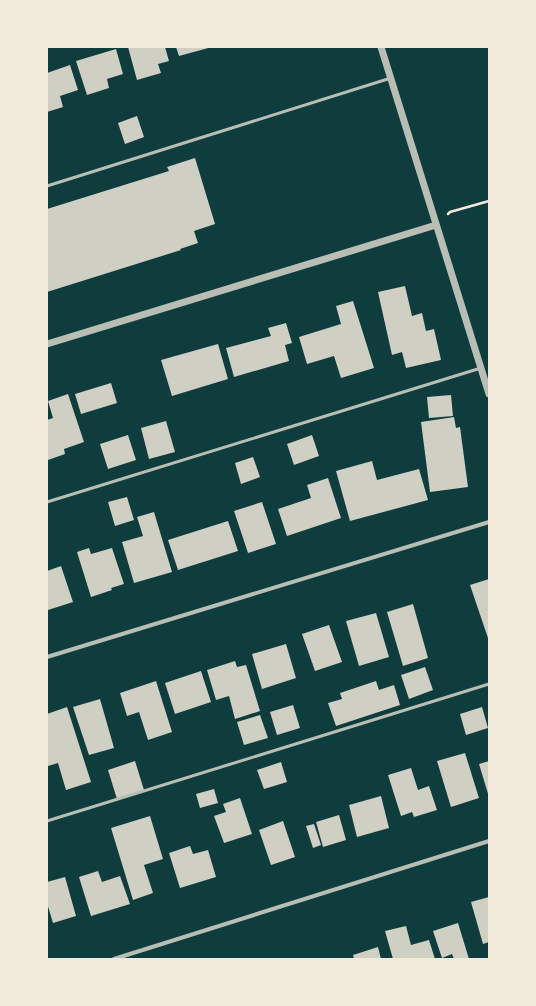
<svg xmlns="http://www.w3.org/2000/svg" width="536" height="1006" viewBox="0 0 536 1006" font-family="'DejaVu Sans',sans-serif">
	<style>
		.building { fill: #cfcfc3 }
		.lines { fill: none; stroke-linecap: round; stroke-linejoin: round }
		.path { stroke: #f1e9da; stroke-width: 2.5 }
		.service { stroke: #b8beb3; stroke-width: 3 }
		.minor { stroke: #b8beb3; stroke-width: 4 }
		.tertiary { stroke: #b8beb3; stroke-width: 7 }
	</style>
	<rect width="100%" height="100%" fill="#0f3d3e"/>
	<g class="building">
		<polygon points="128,47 165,47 169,61 158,64 161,73 137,80"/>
		<polygon points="176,47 212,47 179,56"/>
		<polygon points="116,49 123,74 107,79 109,88 87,95 76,61"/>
		<polygon points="70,65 78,90 60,96 63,107 47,112 47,73"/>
		<polygon points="137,116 144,137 125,144 118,123"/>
		<polygon points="195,158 215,224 194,231 198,243 180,249 181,250 47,292 47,209 169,171 167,167"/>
		<polygon points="405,286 412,316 422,313 426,331 434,329 441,360 406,368 402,352 392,355 378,292"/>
		<polygon points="353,301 374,368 341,378 334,356 307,364 299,337 341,324 336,306"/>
		<polygon points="286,323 292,343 285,345 289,361 234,377 226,348 271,336 268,328"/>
		<polygon points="218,344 228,379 172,396 161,360"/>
		<polygon points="111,383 117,403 81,414 75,394"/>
		<polygon points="68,394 84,442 64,449 65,454 48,460 47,420 53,418 48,401"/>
		<polygon points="451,395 453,416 429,418 427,397"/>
		<polygon points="454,417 456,428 460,427 468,487 430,492 421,422"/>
		<polygon points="166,421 175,452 149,459 141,428"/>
		<polygon points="128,435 136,460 108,469 100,444"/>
		<polygon points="312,435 319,456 294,465 287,444"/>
		<polygon points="253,457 260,477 241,484 235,463"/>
		<polygon points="372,461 377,480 419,469 428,500 350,521 336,471"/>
		<polygon points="328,478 341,518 287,536 278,509 311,498 307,485"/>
		<polygon points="127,497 134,520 115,526 108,502"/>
		<polygon points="262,502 276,544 248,553 234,511"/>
		<polygon points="154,512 172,572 134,583 122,542 143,536 137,517"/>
		<polygon points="228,521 238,551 178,570 168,540"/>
		<polygon points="89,548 91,554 112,548 124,584 111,588 112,590 91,597 77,552"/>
		<polygon points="61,566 73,602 48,610 47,571"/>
		<polygon points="489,579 489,641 470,585"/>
		<polygon points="413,604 428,658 403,666 387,612"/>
		<polygon points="376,613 389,657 359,666 346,621"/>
		<polygon points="329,625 342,662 315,671 302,634"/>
		<polygon points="286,644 296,678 262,689 252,654"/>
		<polygon points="235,661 237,667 246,665 260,711 235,719 229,696 216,700 207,670"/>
		<polygon points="425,667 433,690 409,699 401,675"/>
		<polygon points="201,671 211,702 175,714 165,683"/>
		<polygon points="156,681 172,732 148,740 139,712 127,716 120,693"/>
		<polygon points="376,681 379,690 394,685 400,705 336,726 328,703 342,699 340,693"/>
		<polygon points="100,699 114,748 89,755 73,707"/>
		<polygon points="293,705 300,728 277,735 270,712"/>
		<polygon points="67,707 91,782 66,790 58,763 48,766 47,762 47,714"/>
		<polygon points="482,707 488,728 466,735 460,714"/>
		<polygon points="260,715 268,738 244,745 237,722"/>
		<polygon points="465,753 479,798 451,807 437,761"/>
		<polygon points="135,761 144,790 117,799 108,770"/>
		<polygon points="489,761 489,797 479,764"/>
		<polygon points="281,762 287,782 264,789 257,770"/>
		<polygon points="411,768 418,790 429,786 437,810 414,817 412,812 401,816 388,775"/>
		<polygon points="214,789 218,803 200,808 196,794"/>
		<polygon points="381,796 389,828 357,837 349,805"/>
		<polygon points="240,798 252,834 224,843 214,816 226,812 223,804"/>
		<polygon points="339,815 346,840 323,847 316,822"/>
		<polygon points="150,816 163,859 144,865 153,893 133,900 111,828"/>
		<polygon points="283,821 295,857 271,865 259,830"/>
		<polygon points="314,824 321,845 313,848 306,826"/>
		<polygon points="190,846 193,854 208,850 216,877 180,888 169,853"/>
		<polygon points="98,871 102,882 120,876 130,904 91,916 79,877"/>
		<polygon points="65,877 76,916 53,923 47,903 47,882"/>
		<polygon points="489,897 489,942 483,944 471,902"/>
		<polygon points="458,923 469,959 454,959 452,954 442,958 433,931"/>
		<polygon points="406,926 411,945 429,940 435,959 393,959 385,931"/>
		<polygon points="378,947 381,959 354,959 353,955"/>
	</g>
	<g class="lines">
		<polyline class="path" points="448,214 450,212 489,201"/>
		<g class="service">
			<polyline points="47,186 391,78"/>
			<polyline points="47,502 481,368"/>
			<polyline points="47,821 489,684"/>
		</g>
		<g class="minor">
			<polyline points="47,657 489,522"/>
			<polyline points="114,959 489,841"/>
		</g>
		<g class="tertiary">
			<polyline points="381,47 489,394"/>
			<polyline points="47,344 436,225"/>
		</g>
	</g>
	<rect width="536" height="1006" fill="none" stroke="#f1e9da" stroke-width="96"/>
</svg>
